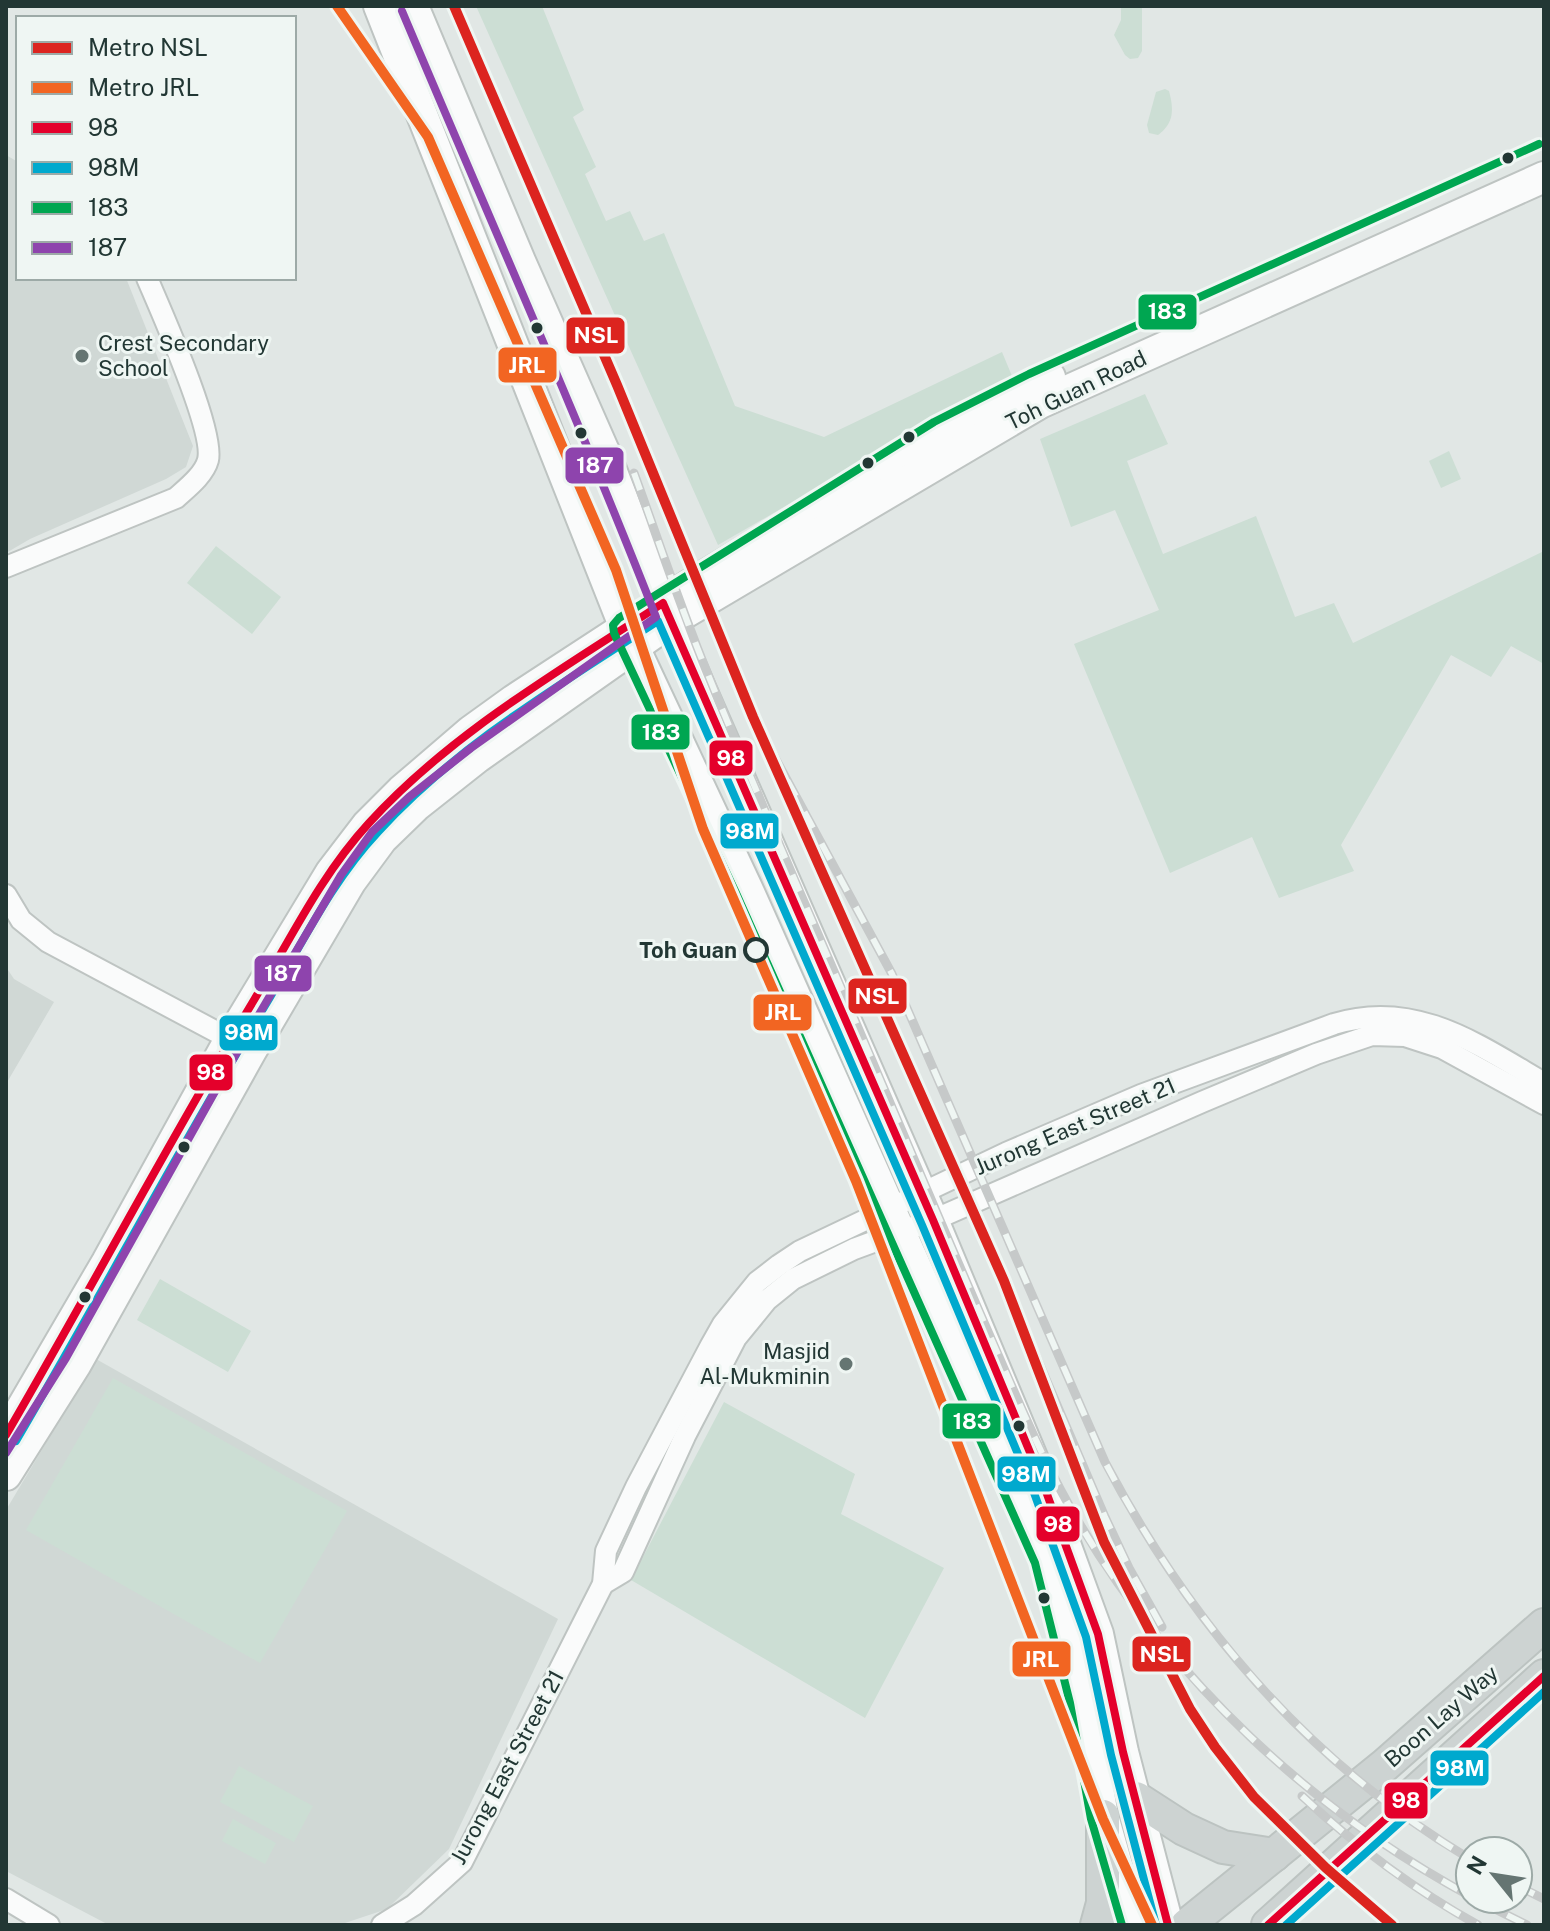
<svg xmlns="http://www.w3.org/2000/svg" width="1550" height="1931" viewBox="0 0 1550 1931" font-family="'Public Sans',sans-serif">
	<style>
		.built { fill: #d0d8d5 }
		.green { fill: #ccded4 }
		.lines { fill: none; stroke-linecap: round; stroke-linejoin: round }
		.street-casing { stroke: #bec4c2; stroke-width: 24 }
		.secondary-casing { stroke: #bec4c2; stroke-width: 34 }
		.primary-casing { stroke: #bcc3c1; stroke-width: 36 }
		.street { stroke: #fafbfb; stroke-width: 20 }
		.secondary { stroke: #fafbfb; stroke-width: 30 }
		.primary { stroke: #cdd3d2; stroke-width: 32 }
		.rail-casing { stroke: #c6c9c9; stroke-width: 9 }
		.rail { stroke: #eff6f3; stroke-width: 6; stroke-dasharray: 18; stroke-linecap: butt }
		.bus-1-casing { stroke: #eff6f3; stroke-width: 14 }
		.bus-2-casing { stroke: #eff6f3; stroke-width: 14 }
		.bus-3-casing { stroke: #eff6f3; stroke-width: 14 }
		.bus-4-casing { stroke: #eff6f3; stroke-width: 14 }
		.bus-1 { stroke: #e4002b; stroke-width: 8 }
		.bus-2 { stroke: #00a9ce; stroke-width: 8 }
		.bus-3 { stroke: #00a651; stroke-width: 8 }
		.bus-4 { stroke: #8e44ad; stroke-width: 8 }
		.metro-1-casing { stroke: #eff6f3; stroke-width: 16 }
		.metro-2-casing { stroke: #eff6f3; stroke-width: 16 }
		.metro-1 { stroke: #dc241f; stroke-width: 10 }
		.metro-2 { stroke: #f26522; stroke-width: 10 }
		.bus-dot { fill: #223734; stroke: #eff6f3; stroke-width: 3 }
		.poi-dot { fill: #657572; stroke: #eff6f3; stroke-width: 3 }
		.stop-dot { fill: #eff6f3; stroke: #223734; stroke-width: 4 }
		.labels { text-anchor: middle; stroke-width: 6; stroke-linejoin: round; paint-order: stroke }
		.poi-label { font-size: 22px; fill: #223734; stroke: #eff6f3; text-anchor: start }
		.street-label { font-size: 22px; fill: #223734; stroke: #eff6f3 }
		.stop-label { font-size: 22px; font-weight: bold; fill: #223734; stroke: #eff6f3; text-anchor: end }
		.line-badge { stroke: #eff6f3; stroke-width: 3 }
		.badge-label { font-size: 22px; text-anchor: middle; font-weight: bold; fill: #fff }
	</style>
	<rect width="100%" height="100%" fill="#e1e7e5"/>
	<g class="built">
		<polygon points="6,155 18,162 18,278 126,278 193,446 186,467 166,479 30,539 6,553"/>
		<polygon points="6,967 14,979 54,1002 6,1084"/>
		<polygon points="96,1359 558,1619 449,1849 387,1909 339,1925 109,1925 6,1871 6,1510"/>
	</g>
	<g class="green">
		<polygon points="476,6 542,6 584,110 573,117 596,167 585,174 606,221 630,211 644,241 664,233 735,406 824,437 1002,352 1012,376 718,545"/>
		<polygon points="1121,6 1142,7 1142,51 1138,58 1130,59 1125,55 1114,35 1121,20"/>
		<path d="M1165,89L1169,91C1174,110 1174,123 1158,135L1149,133L1147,125L1156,92Z"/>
		<polygon points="1145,394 1168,444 1127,461 1163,554 1256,516 1295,617 1334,603 1353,643 1544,551 1544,664 1511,646 1491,677 1451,655 1341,845 1354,871 1279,898 1252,837 1170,873 1074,644 1159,610 1115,510 1071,527 1040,439"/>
		<polygon points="1449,451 1461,479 1441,488 1429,461"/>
		<polygon points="216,546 281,597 252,634 187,583"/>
		<polygon points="160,1279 251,1331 228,1372 137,1320"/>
		<polygon points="113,1378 347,1511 260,1663 26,1530"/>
		<polygon points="724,1402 855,1474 841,1514 944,1568 865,1718 631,1580"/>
		<polygon points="239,1766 313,1806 294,1842 220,1802"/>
		<polygon points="233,1819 276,1843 265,1864 222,1841"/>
	</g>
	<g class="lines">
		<defs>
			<g id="street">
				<path d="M6,567L176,498C187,488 204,475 208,460C215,431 161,311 147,278"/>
				<polyline points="6,895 21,920 48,942 241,1045"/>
				<polyline points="603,1584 623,1572 685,1436 736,1338 767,1300 793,1279 854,1249 938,1218 1202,1102 1316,1054 1372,1035 1405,1036 1442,1048 1544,1104"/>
				<polyline points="6,1899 49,1925"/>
				<path d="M382,1925L414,1905L462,1862L603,1584L606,1551L636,1487L710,1347L723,1324L757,1282L779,1265L800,1251L1006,1153L1141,1095L1334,1024C1415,999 1477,1044 1544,1083"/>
			</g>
			<g id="secondary">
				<polyline points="379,6 625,628 747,888 1046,1559 1082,1700 1103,1816 1134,1925"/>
				<polyline points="413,6 520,261 603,449 663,603 933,1220 1044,1486 1098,1634 1123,1752 1168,1925"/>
				<polyline points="6,1435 107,1262 230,1039 331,872 367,825 401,791 471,731 514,700 690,585 939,433 1050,377"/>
				<polyline points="6,1475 76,1364 251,1051 351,881 382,839 416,806 478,757 671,621 1040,403 1544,177"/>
			</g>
			<g id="primary">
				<polyline points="1136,1798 1184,1829 1223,1847 1274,1855"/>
				<polyline points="1097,1925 1103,1903 1103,1816"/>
				<polyline points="1187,1925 1385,1765 1544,1625"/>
				<polyline points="1268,1925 1544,1676"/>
			</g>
		</defs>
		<use href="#street" class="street-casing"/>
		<use href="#secondary" class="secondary-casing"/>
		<use href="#primary" class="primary-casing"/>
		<use href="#street" class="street"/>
		<use href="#secondary" class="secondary"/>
		<use href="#primary" class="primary"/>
		<defs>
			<g id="rail">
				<path d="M634,473C658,539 680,606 707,672C761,805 820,937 876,1070C915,1161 953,1252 993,1343C1020,1405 1046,1468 1081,1526C1174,1682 1311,1810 1470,1896"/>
				<path d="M753,717L892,974L1105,1462C1191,1625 1311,1764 1470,1859"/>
				<polyline points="1004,1281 1105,1517 1129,1568 1162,1627"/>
				<path d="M1302,1796C1356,1846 1413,1889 1478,1925"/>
				<polyline points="1518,1886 1544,1899"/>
				<polyline points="1475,1899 1527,1925"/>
			</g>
		</defs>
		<use href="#rail" class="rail-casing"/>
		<use href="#rail" class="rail"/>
		<defs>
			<g id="bus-1">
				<path d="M6,1435C90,1291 168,1143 254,1000C290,940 321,875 369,823C452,732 561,670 663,603L933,1220L1044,1486L1098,1634L1123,1752L1168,1925"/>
				<polyline points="1268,1925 1544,1676"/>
			</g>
			<g id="bus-2">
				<path d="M16,1441C101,1296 179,1148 266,1004C301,946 331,882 378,832C457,745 560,685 658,621L922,1225L1033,1490L1086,1637L1111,1755L1156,1925"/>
				<polyline points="1286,1925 1544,1692"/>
			</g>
			<polyline id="bus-3" points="1122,1925 1091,1819 1070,1703 1035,1563 736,893 614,633 613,625 619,618 934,422 1029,374 1539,144"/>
			<path id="bus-4" d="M6,1453L66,1358L241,1045L341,875L372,832L409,797L471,748L656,617C576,413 487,213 402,11"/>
		</defs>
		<use href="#bus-1" class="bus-1-casing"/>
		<use href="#bus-2" class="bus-2-casing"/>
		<use href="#bus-3" class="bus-3-casing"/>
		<use href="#bus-4" class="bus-4-casing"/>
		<use href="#bus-1" class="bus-1"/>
		<use href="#bus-2" class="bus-2"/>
		<use href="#bus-3" class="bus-3"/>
		<use href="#bus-4" class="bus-4"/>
		<defs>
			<polyline id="metro-1" points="454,6 617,385 753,717 1004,1281 1104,1542 1190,1709 1215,1747 1254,1797 1326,1868 1392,1925"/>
			<polyline id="metro-2" points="337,6 428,137 616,570 703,829 856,1181 1103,1819 1152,1925"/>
		</defs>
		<use href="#metro-1" class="metro-1-casing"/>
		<use href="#metro-2" class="metro-2-casing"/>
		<use href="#metro-1" class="metro-1"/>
		<use href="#metro-2" class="metro-2"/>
	</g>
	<g class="bus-dot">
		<circle cx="1508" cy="158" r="7"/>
		<circle cx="537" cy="328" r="7"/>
		<circle cx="581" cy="433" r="7"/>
		<circle cx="909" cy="437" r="7"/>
		<circle cx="868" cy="463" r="7"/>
		<circle cx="184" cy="1147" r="7"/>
		<circle cx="85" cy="1297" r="7"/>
		<circle cx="1019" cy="1426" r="7"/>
		<circle cx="1044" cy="1598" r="7"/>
	</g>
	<g class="poi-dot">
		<circle cx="82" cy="356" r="8"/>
		<circle cx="846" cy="1364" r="8"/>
	</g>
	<circle class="stop-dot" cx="756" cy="950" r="11"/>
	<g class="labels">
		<g class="poi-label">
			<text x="98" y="351">Crest Secondary<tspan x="98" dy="25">School</tspan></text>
			<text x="830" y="1359" text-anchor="end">Masjid<tspan x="830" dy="25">Al-Mukminin</tspan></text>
		</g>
		<g class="street-label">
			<text transform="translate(1076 390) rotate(-26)" y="8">Toh Guan Road</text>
			<text transform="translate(1075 1126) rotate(-23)" y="8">Jurong East Street 21</text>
			<text transform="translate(1441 1716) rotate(-41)" y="8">Boon Lay Way</text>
			<text transform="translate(507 1767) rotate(-62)" y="8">Jurong East Street 21</text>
		</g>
		<g class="stop-label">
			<text x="737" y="958">Toh Guan</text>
		</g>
	</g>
	<g class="line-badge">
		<rect x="1137" y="293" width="61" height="38" rx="8" fill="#00a651"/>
		<rect x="565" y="316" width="61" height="39" rx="8" fill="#dc241f"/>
		<rect x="497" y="346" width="61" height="38" rx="8" fill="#f26522"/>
		<rect x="564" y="446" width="61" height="39" rx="8" fill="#8e44ad"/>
		<rect x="630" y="713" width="61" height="38" rx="8" fill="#00a651"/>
		<rect x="708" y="739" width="46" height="38" rx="8" fill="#e4002b"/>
		<rect x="719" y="812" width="61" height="38" rx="8" fill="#00a9ce"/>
		<rect x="253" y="954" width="60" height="39" rx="8" fill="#8e44ad"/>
		<rect x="847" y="977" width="61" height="38" rx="8" fill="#dc241f"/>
		<rect x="752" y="993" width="61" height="39" rx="8" fill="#f26522"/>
		<rect x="218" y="1014" width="61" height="38" rx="8" fill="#00a9ce"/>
		<rect x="188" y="1053" width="46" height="39" rx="8" fill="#e4002b"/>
		<rect x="941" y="1402" width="61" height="38" rx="8" fill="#00a651"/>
		<rect x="996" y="1455" width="61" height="38" rx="8" fill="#00a9ce"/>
		<rect x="1035" y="1505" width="46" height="38" rx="8" fill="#e4002b"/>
		<rect x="1131" y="1635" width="61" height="38" rx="8" fill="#dc241f"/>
		<rect x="1011" y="1640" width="61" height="38" rx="8" fill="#f26522"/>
		<rect x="1429" y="1749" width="61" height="38" rx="8" fill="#00a9ce"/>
		<rect x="1383" y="1781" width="46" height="39" rx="8" fill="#e4002b"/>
	</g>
	<g class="badge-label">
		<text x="1167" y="319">183</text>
		<text x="596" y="343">NSL</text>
		<text x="527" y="373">JRL</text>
		<text x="595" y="473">187</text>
		<text x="661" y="740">183</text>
		<text x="731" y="766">98</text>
		<text x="750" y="839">98M</text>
		<text x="283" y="981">187</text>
		<text x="877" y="1004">NSL</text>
		<text x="783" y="1020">JRL</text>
		<text x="249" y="1040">98M</text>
		<text x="211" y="1080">98</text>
		<text x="972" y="1429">183</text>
		<text x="1026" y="1482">98M</text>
		<text x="1058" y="1532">98</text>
		<text x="1162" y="1662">NSL</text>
		<text x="1041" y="1667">JRL</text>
		<text x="1460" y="1776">98M</text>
		<text x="1406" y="1808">98</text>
	</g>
	<rect width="1550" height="1931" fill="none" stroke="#223734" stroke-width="16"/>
	<rect x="16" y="16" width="280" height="264" fill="#eff6f3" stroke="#9daaa7" stroke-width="2"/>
	<rect x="32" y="42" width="40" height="12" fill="#dc241f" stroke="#9daaa7" stroke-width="2"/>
	<text x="88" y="56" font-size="24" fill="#223734">Metro NSL</text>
	<rect x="32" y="82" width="40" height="12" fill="#f26522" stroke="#9daaa7" stroke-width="2"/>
	<text x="88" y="96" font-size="24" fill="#223734">Metro JRL</text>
	<rect x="32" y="122" width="40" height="12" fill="#e4002b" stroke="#9daaa7" stroke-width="2"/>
	<text x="88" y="136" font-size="24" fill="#223734">98</text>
	<rect x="32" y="162" width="40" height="12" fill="#00a9ce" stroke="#9daaa7" stroke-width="2"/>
	<text x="88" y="176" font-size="24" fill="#223734">98M</text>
	<rect x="32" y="202" width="40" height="12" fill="#00a651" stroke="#9daaa7" stroke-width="2"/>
	<text x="88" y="216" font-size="24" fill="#223734">183</text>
	<rect x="32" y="242" width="40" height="12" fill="#8e44ad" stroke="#9daaa7" stroke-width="2"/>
	<text x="88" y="256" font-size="24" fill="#223734">187</text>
	<g transform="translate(1494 1875) rotate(300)"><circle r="38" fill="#eff6f3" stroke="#9daaa7" stroke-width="2"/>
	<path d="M0-6L14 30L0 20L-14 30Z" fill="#657572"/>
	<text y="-12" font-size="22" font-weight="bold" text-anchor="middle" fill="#223734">N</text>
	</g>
</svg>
